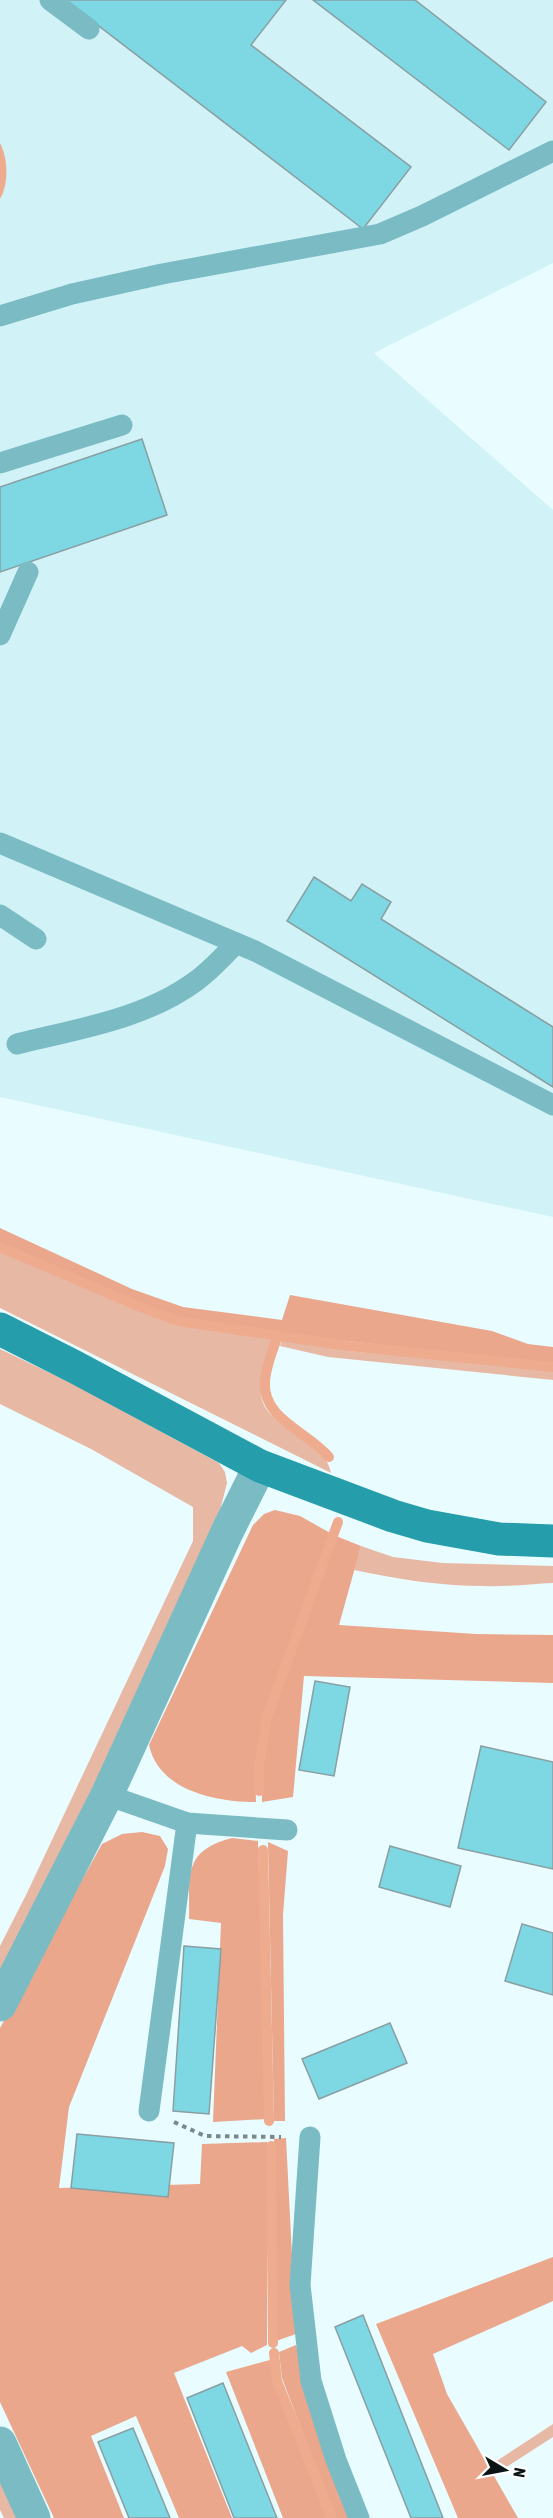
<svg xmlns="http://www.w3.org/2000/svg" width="553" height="2518" viewBox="0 0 553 2518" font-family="'Asap Condensed',sans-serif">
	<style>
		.built { fill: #d1f2f6 }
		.green { fill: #e7b9a5 }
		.forest { fill: #eaa78b }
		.water { fill: #eeab8e }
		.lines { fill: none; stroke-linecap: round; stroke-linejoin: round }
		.stream { stroke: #eeab8e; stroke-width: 10 }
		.building { fill: #7dd8e4; stroke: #899fa2; stroke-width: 1.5 }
		.path { stroke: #7b898b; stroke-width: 4; stroke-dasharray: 4.5 4.5; stroke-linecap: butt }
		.lane { stroke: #7bbbc4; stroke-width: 21 }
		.street { stroke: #7bbbc4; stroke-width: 33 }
		.secondary { stroke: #259daa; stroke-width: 33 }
	</style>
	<rect width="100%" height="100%" fill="#e9fcff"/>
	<polygon class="built" points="0,0 553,0 553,263 374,353 553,510 553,1217 0,1097"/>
	<g class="green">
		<path d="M0,1250L177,1323L274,1338C268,1355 260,1375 261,1393C262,1429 324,1433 331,1473L0,1308Z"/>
		<polygon points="282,1339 349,1351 553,1370 553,1380 328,1357 280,1346"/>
		<polygon points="0,1349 71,1383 219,1463 225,1472 227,1483 216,1526 182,1604 0,1978 0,1946 27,1893 193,1541 193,1507 91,1449 0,1404"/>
		<path d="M361,1546L393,1557L443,1563L553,1566V1583C530,1584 506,1587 483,1586C440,1586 397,1579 354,1570Z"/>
		<polygon points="553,2424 553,2437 494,2475 489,2466"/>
		<polygon points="0,2461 26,2518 4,2518 0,2510"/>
	</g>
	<g class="forest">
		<polygon points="0,1228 132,1289 183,1307 282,1320 290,1295 492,1331 528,1344 553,1347 553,1364 276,1333 178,1318 139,1304 0,1243"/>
		<path d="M275,1510L300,1516L332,1534L264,1716L255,1766L256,1802C216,1802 159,1791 149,1745L253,1525L264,1514Z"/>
		<polygon points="336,1536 361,1546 339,1625 476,1634 553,1635 553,1683 304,1676 293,1797 262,1802 261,1765 270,1717"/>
		<polygon points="142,1832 160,1836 168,1849 165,1866 69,2107 59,2188 200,2184 202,2144 267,2142 267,2345 251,2353 242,2346 174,2373 232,2518 179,2518 136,2416 91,2436 124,2518 54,2518 0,2402 0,2028 102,1844 122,1834"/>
		<path d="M232,1838L258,1841L266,2119L213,2122L221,1923L189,1919C190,1876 182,1851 232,1838Z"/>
		<polygon points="268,1842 288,1851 283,1915 285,2121 274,2121"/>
		<polygon points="286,2138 296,2334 276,2341 274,2139"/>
		<polygon points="553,2257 553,2301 433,2354 447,2394 518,2518 458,2518 376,2324"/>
		<polygon points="296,2345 351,2518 335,2518 282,2378 279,2352"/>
		<polygon points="270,2360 274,2384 327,2518 283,2518 226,2372"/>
	</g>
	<path class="water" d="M0,143C8,159 9,183 0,199Z"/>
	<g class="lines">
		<g class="stream">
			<polyline points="0,1247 138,1306 178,1321 348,1346 553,1367"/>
			<path d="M278,1335C273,1350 266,1366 265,1381C262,1419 307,1431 329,1457"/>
			<polyline points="259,1791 259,1766 267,1717 338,1522"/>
			<polyline points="263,1850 269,2121"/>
			<polyline points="271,2146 273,2343"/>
			<polyline points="274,2353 277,2381 332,2518"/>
		</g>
	</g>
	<g class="building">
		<polygon points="65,0 286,0 251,45 411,167 363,229"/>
		<polygon points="313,0 415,0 546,102 509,150"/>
		<polygon points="142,439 167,515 0,572 0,487"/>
		<polygon points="314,877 351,901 362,884 391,902 381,919 553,1027 553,1087 287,921"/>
		<polygon points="315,1681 350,1687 334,1776 299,1770"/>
		<polygon points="481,1746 553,1762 553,1869 458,1848"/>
		<polygon points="390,1846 461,1866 450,1907 379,1887"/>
		<polygon points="522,1924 553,1933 553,1995 505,1981"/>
		<polygon points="184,1946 221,1949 209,2114 173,2111"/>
		<polygon points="390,2023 407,2063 319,2099 302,2059"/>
		<polygon points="77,2134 174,2143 168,2197 71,2188"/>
		<polygon points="363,2315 443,2518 411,2518 335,2327"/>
		<polygon points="223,2383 277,2518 234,2518 187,2398"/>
		<polygon points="133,2428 170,2518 129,2518 98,2442"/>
	</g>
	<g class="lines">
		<polyline class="path" points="174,2122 205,2136 281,2137"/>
		<g class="lane">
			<polyline points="50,0 89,29"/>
			<polyline points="0,316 72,294 162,274 380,234 422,216 553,151"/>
			<polyline points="0,463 122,425"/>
			<polyline points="0,635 28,572"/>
			<polyline points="0,843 255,951 553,1105"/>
			<polyline points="0,915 36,939"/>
			<path d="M17,1044C77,1029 145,1019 196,981C211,970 223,957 236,943"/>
			<polyline points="107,1795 187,1823 287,1830"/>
			<polyline points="149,2111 187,1823"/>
			<polyline points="310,2137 300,2285 311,2381 336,2460 359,2518"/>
		</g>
		<g class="street">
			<polyline points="0,2005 107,1795 227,1532 260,1466"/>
			<polyline points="0,2443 34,2518"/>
		</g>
		<polyline class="secondary" points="0,1329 75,1367 260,1466 393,1516 427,1526 499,1539 553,1541"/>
	</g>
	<g transform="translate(505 2470) rotate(100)" stroke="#ffffff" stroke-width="4.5" paint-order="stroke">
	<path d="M0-4.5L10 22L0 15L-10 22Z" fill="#0a1213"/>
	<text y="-9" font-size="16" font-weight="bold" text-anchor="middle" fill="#0a1213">N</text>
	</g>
</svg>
